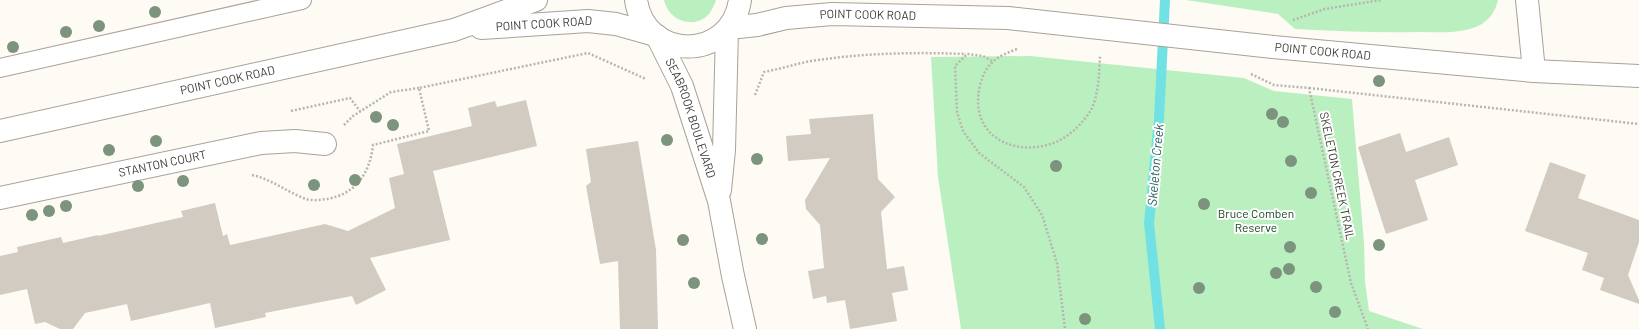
<svg xmlns="http://www.w3.org/2000/svg" width="1639" height="329" viewBox="0 0 1639 329" font-family="Barlow,sans-serif">
	<style>
		.green { fill: #baf0bf }
		.lines { fill: none; stroke-linecap: round; stroke-linejoin: round }
		.stream { stroke: #72e1e3; stroke-width: 10 }
		.building { fill: #d1cbc1 }
		.lane-casing { stroke: #a8a299; stroke-width: 20 }
		.street-casing { stroke: #a8a299; stroke-width: 24 }
		.secondary-casing { stroke: #a8a299; stroke-width: 24 }
		.path { stroke: #b8b5b0; stroke-width: 2.5; stroke-dasharray: 2 2; stroke-linecap: butt }
		.lane { stroke: #fff; stroke-width: 18 }
		.street { stroke: #fff; stroke-width: 22 }
		.secondary { stroke: #fff; stroke-width: 22 }
		.secondary-bridge-casing { stroke: #a8a299; stroke-width: 24; stroke-linecap: butt }
		.secondary-bridge { stroke: #fff; stroke-width: 22 }
		.tree { fill: #7c947d }
		.labels { text-anchor: middle; stroke-width: 4; stroke-linejoin: round; paint-order: stroke }
		.street-label { font-size: 12px; fill: #3c3a36; stroke: #fff }
		.park-label { font-size: 12px; fill: #123f1b; stroke: #fff }
		.water-label { font-size: 13px; font-style: italic; fill: #2f5f60; stroke: #fff }
	</style>
	<rect width="100%" height="100%" fill="#fefbf4"/>
	<g class="green">
		<path d="M664,0H715L716,1C713,7 711,13 706,17C690,29 668,19 664,0Z"/>
		<path d="M1186,0H1498C1495,14 1486,24 1473,28C1455,34 1436,32 1418,32C1377,33 1336,31 1295,29L1278,14Z"/>
		<polygon points="1030,56 1244,78 1274,91 1352,99 1364,243 1365,281 1369,311 1423,329 961,329 938,177 931,57"/>
	</g>
	<g class="lines">
		<polyline class="stream" points="1160,329 1149,223 1159,119 1165,0"/>
	</g>
	<g class="building">
		<polygon points="526,100 537,146 433,171 450,240 370,258 386,290 356,305 352,296 265,313 266,317 215,328 210,303 131,321 127,304 85,313 73,329 60,329 45,322 35,324 27,289 0,295 0,256 18,252 17,247 61,237 63,243 98,235 98,236 183,217 181,211 215,203 223,236 227,234 230,245 325,224 348,231 395,208 389,178 404,174 397,144 472,126 468,108 495,101 497,107"/>
		<polygon points="873,114 878,179 895,197 881,212 887,269 904,266 908,290 892,293 897,321 850,329 845,300 827,303 826,296 813,299 808,271 824,268 820,225 806,209 805,200 830,158 788,161 786,136 811,134 809,119"/>
		<polygon points="1400,133 1406,152 1449,137 1458,165 1415,180 1428,220 1386,234 1358,147"/>
		<polygon points="638,141 656,250 658,329 620,329 618,261 600,264 586,186 591,182 586,149"/>
		<polygon points="1550,162 1586,175 1578,198 1639,220 1639,242 1628,275 1639,300 1639,304 1600,290 1604,278 1582,270 1588,253 1525,231"/>
	</g>
	<g class="lines">
		<defs>
			<polyline id="lane" points="0,68 302,0"/>
			<g id="street">
				<polyline points="1527,0 1534,71"/>
				<path id="s1" d="M0,198L261,143L295,141L325,144"/>
			</g>
			<g id="secondary">
				<path d="M636,0C645,62 731,62 740,0"/>
				<path id="s2" d="M481,28L588,21L616,24L655,35"/>
				<path id="s3" d="M729,28L757,25L786,18L832,14L1008,18"/>
				<path id="s4" d="M657,36L682,86L719,201L733,276L745,329"/>
				<path id="s5" d="M1273,47L1534,71L1639,76"/>
				<path id="s6" d="M0,131L454,30L536,0"/>
				<polyline points="720,190 724,150 727,30"/>
			</g>
		</defs>
		<use href="#lane" class="lane-casing"/>
		<use href="#street" class="street-casing"/>
		<use href="#secondary" class="secondary-casing"/>
		<g class="path">
			<polyline points="1293,20 1325,9 1381,0"/>
			<path d="M1017,49C996,57 986,63 980,85C968,135 1013,159 1056,142C1070,136 1083,123 1091,110C1099,94 1099,73 1100,56"/>
			<polyline points="992,61 983,56 967,54 955,66 957,112 963,131 979,153 1024,187 1042,215 1057,263 1065,329"/>
			<polyline points="1251,74 1274,85 1309,88 1351,283 1368,329"/>
			<polyline points="1309,88 1639,124"/>
			<path d="M755,95L764,72C780,69 795,64 811,61C863,53 914,52 966,54"/>
			<polyline points="291,111 350,98 360,111"/>
			<polyline points="344,125 353,116 391,92 419,88"/>
			<path d="M252,175C271,179 287,192 306,199C312,201 320,200 327,199C356,194 370,173 373,145L429,131L419,88L588,53L646,79"/>
		</g>
		<use href="#lane" class="lane"/>
		<use href="#street" class="street"/>
		<use href="#secondary" class="secondary"/>
		<defs>
			<polyline id="secondary-bridge" points="1008,18 1273,47"/>
		</defs>
		<use href="#secondary-bridge" class="secondary-bridge-casing"/>
		<use href="#secondary-bridge" class="secondary-bridge"/>
	</g>
	<g class="tree">
		<circle cx="155" cy="12" r="6"/>
		<circle cx="99" cy="26" r="6"/>
		<circle cx="66" cy="32" r="6"/>
		<circle cx="13" cy="47" r="6"/>
		<circle cx="1379" cy="81" r="6"/>
		<circle cx="1272" cy="114" r="6"/>
		<circle cx="376" cy="117" r="6"/>
		<circle cx="1283" cy="122" r="6"/>
		<circle cx="393" cy="125" r="6"/>
		<circle cx="667" cy="140" r="6"/>
		<circle cx="156" cy="141" r="6"/>
		<circle cx="109" cy="150" r="6"/>
		<circle cx="757" cy="159" r="6"/>
		<circle cx="1291" cy="161" r="6"/>
		<circle cx="1056" cy="166" r="6"/>
		<circle cx="355" cy="180" r="6"/>
		<circle cx="183" cy="181" r="6"/>
		<circle cx="314" cy="185" r="6"/>
		<circle cx="138" cy="186" r="6"/>
		<circle cx="1311" cy="193" r="6"/>
		<circle cx="1204" cy="204" r="6"/>
		<circle cx="66" cy="206" r="6"/>
		<circle cx="49" cy="211" r="6"/>
		<circle cx="32" cy="215" r="6"/>
		<circle cx="762" cy="239" r="6"/>
		<circle cx="683" cy="240" r="6"/>
		<circle cx="1379" cy="245" r="6"/>
		<circle cx="1290" cy="247" r="6"/>
		<circle cx="1289" cy="269" r="6"/>
		<circle cx="1276" cy="273" r="6"/>
		<circle cx="694" cy="283" r="6"/>
		<circle cx="1316" cy="287" r="6"/>
		<circle cx="1199" cy="288" r="6"/>
		<circle cx="1335" cy="312" r="6"/>
		<circle cx="1085" cy="319" r="6"/>
	</g>
	<g class="labels">
		<g class="street-label">
			<text dy="4" stroke="none"><textPath href="#s3" startOffset="140">POINT COOK ROAD</textPath></text>
			<text dy="4" stroke="none"><textPath href="#s2" startOffset="63">POINT COOK ROAD</textPath></text>
			<text dy="4" stroke="none"><textPath href="#s5" startOffset="50">POINT COOK ROAD</textPath></text>
			<text dy="4" stroke="none"><textPath href="#s6" startOffset="233">POINT COOK ROAD</textPath></text>
			<text dy="4" stroke="none"><textPath href="#s4" startOffset="89">SEABROOK BOULEVARD</textPath></text>
			<text dy="4" stroke="none"><textPath href="#s1" startOffset="166">STANTON COURT</textPath></text>
			<text transform="translate(1337 176) rotate(78)" y="4">SKELETON CREEK TRAIL</text>
		</g>
		<g class="park-label">
			<text x="1256" y="218">Bruce Comben<tspan x="1256" dy="14">Reserve</tspan></text>
		</g>
		<g class="water-label">
			<text transform="translate(1155 165) rotate(-85)" y="5">Skeleton Creek</text>
		</g>
	</g>
</svg>
